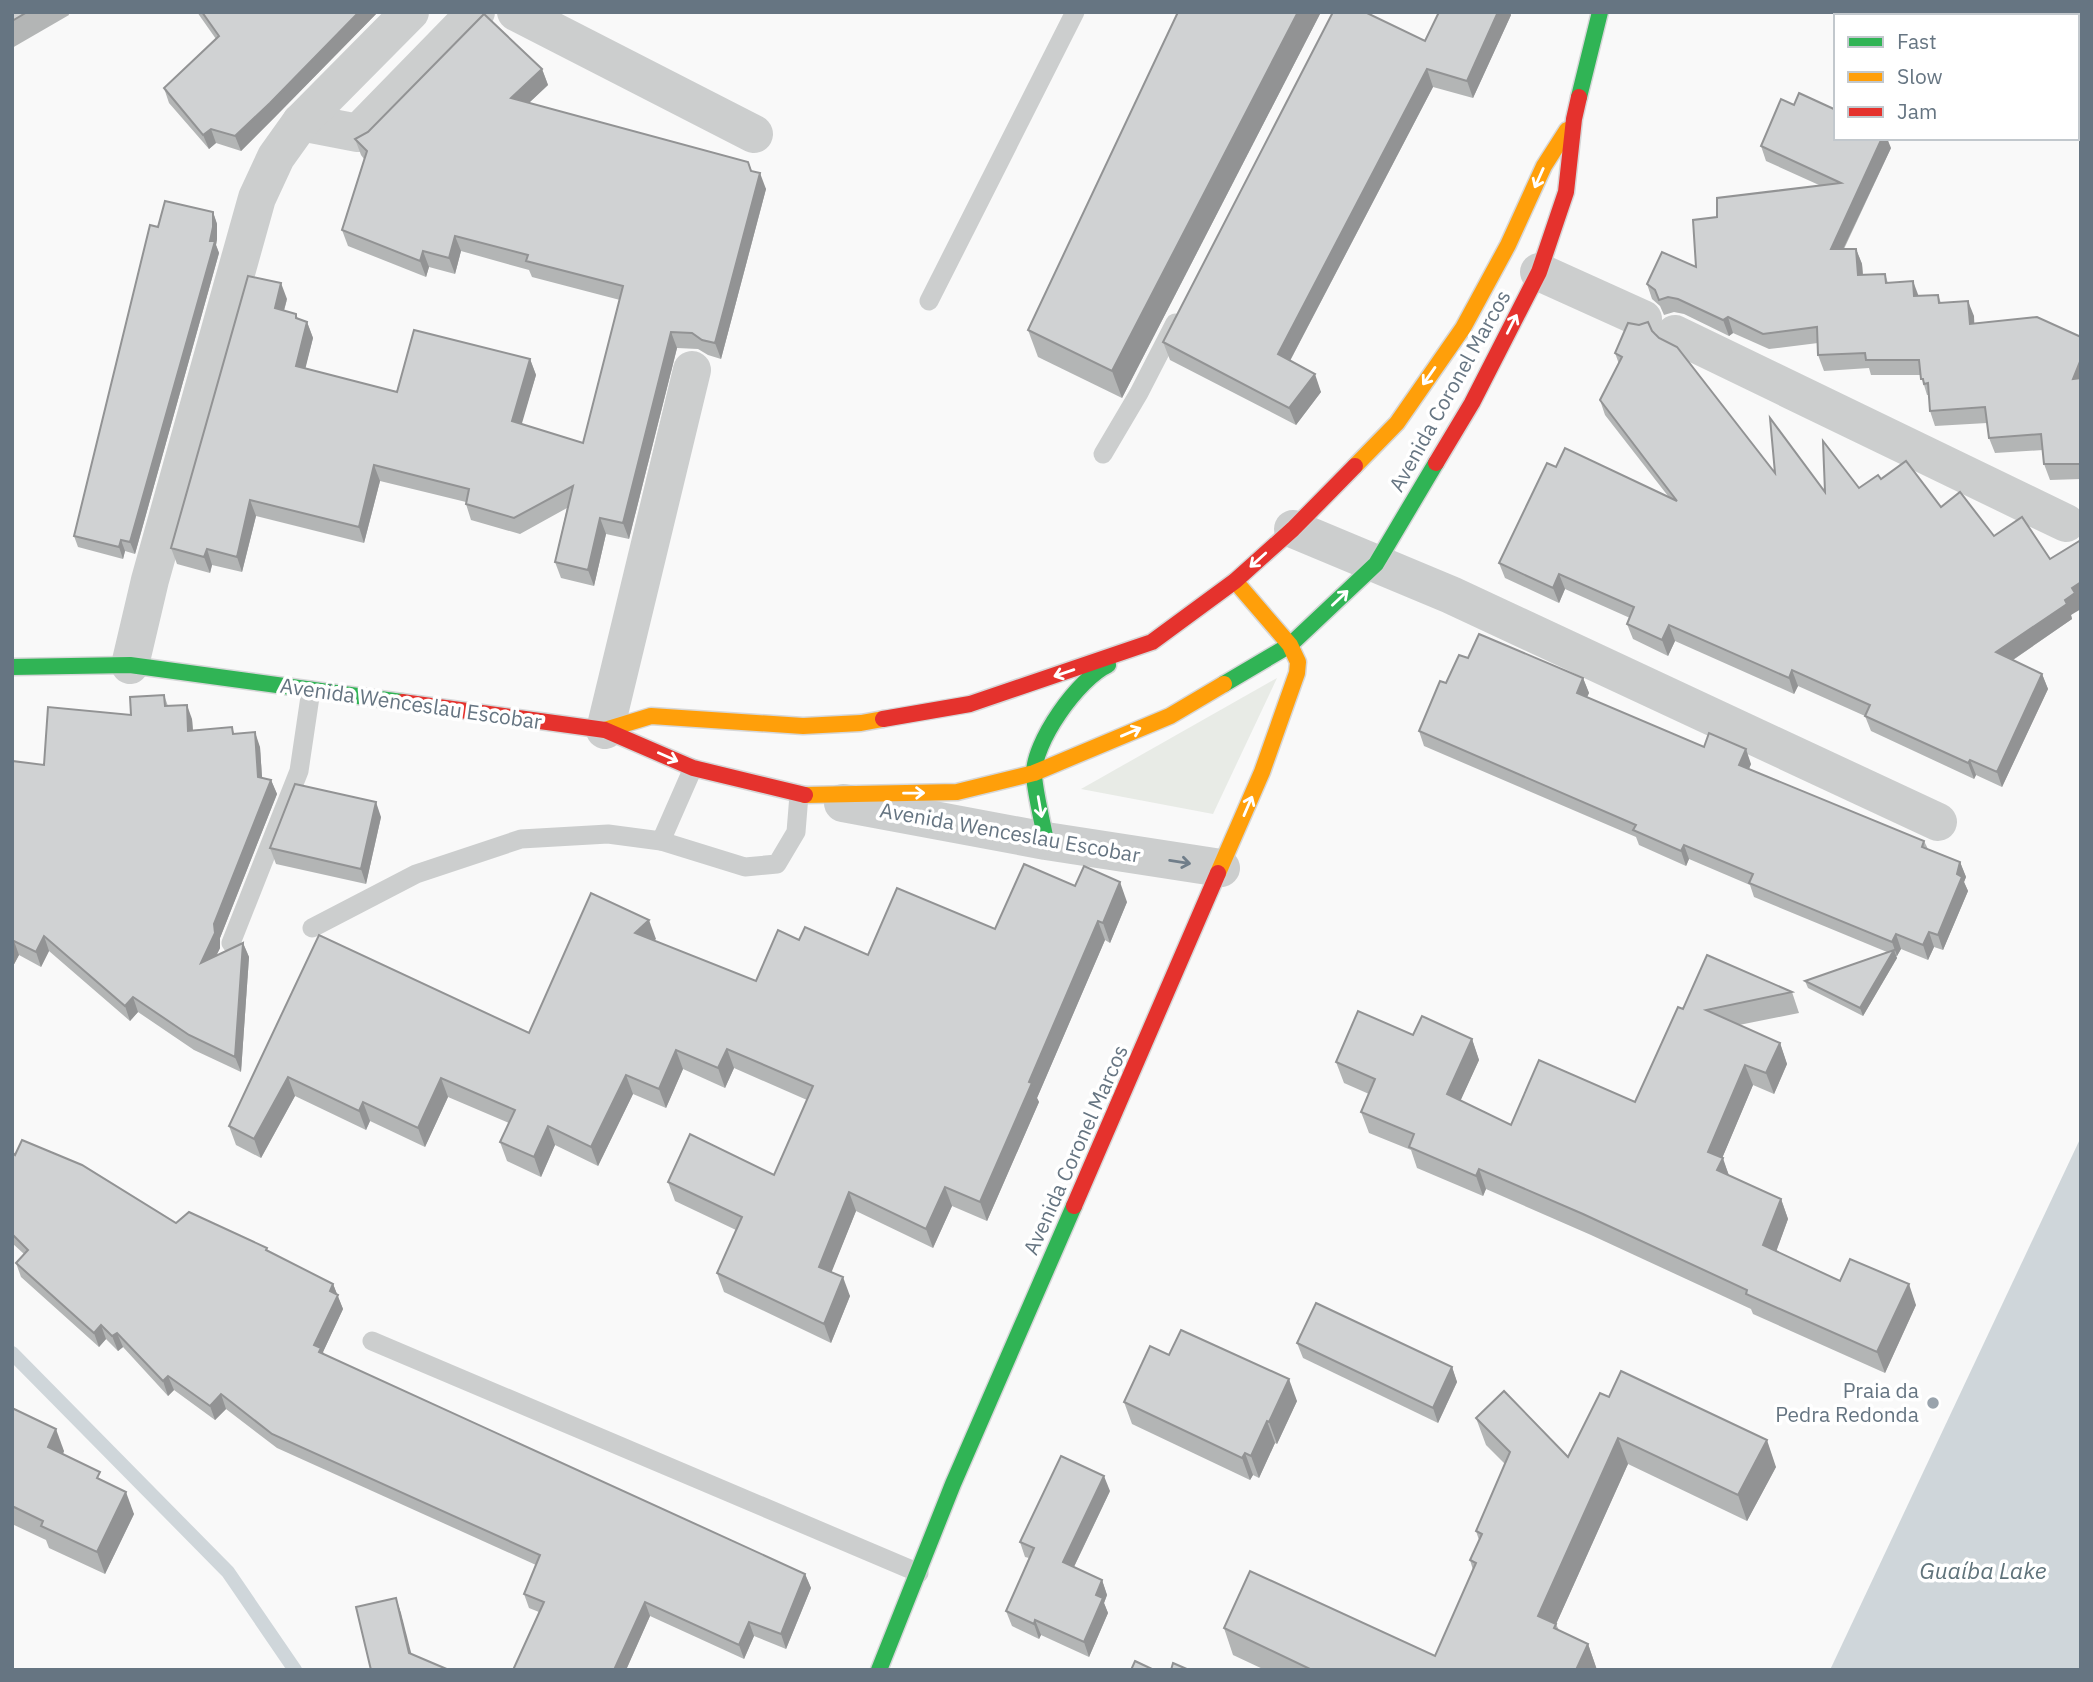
<svg xmlns="http://www.w3.org/2000/svg" width="2093" height="1682" viewBox="0 0 2093 1682" font-family="'IBM Plex Sans',sans-serif">
	<style>
		.green { fill: #e8ebe6 }
		.water { fill: #cfd6da }
		.lines { fill: none; stroke-linecap: round; stroke-linejoin: round }
		.stream { stroke: #cfd6da; stroke-width: 14 }
		.fast-casing { stroke: #d6d7d8; stroke-width: 19 }
		.slow-casing { stroke: #d6d7d8; stroke-width: 19 }
		.jam-casing { stroke: #d6d7d8; stroke-width: 19 }
		.lane { stroke: #cccece; stroke-width: 19 }
		.street { stroke: #cccece; stroke-width: 38 }
		.fast { stroke: #30b455; stroke-width: 16 }
		.slow { stroke: #ff9f0a; stroke-width: 16 }
		.jam { stroke: #e5322d; stroke-width: 16 }
		.wall { fill: #b3b5b5 }
		.shaded-wall { fill: #929394 }
		.building { fill: #d0d2d3; stroke: #929394; stroke-width: 2 }
		.oneway { stroke: #fff }
		.oneway2 { stroke: #707e8a }
		.poi-dot { fill: #99a3ac; stroke: #fff; stroke-width: 2.5 }
		.labels { text-anchor: middle; stroke-width: 7; stroke-linejoin: round; paint-order: stroke }
		.street-label { font-size: 21px; fill: #667582; stroke: #fff }
		.poi-label { font-size: 21px; fill: #667582; stroke: #fff; text-anchor: end }
		.water-label { font-size: 23px; font-style: italic; fill: #60737b; stroke: #fff }
	</style>
	<rect width="100%" height="100%" fill="#f9f9f9"/>
	<polygon class="green" points="1277,678 1213,814 1081,789"/>
	<polygon class="water" points="2081,1137 2081,1670 1830,1670"/>
	<g class="lines">
		<polyline class="stream" points="12,1353 228,1572 295,1670"/>
		<defs>
			<g id="fast">
				<polyline points="1579,97 1600,12"/>
				<polyline points="12,667 130,665 402,702"/>
				<polyline points="1224,684 1290,645 1376,564 1436,463"/>
				<path d="M1046,841C1042,820 1036,797 1034,776C1032,743 1079,678 1108,665"/>
				<polyline points="879,1670 953,1484 1074,1206"/>
			</g>
			<g id="slow">
				<polyline points="1355,466 1397,423 1463,328 1508,245 1544,166 1567,130"/>
				<polyline points="605,730 651,716 803,726 861,723 883,719"/>
				<polyline points="805,795 957,792 1034,773 1170,716 1224,684"/>
				<polyline points="1218,873 1262,772 1297,673 1298,662 1290,645 1235,581"/>
			</g>
			<g id="jam">
				<polyline points="1436,463 1472,403 1539,272 1566,192 1574,119 1579,97"/>
				<polyline points="402,702 605,730 693,768 805,795"/>
				<polyline points="883,719 970,704 1152,642 1235,581 1293,529 1355,466"/>
				<polyline points="1074,1206 1218,873"/>
			</g>
		</defs>
		<use href="#fast" class="fast-casing"/>
		<use href="#slow" class="slow-casing"/>
		<use href="#jam" class="jam-casing"/>
		<g class="lane">
			<polyline points="929,301 1075,12"/>
			<polyline points="1103,454 1139,393 1175,323"/>
			<polyline points="661,841 745,867 777,864 796,832 799,795"/>
			<polyline points="312,928 416,874 521,839 608,834 661,841 693,768"/>
			<polyline points="231,943 299,771 311,690"/>
			<polyline points="372,1341 919,1573"/>
		</g>
		<g class="street">
			<polyline points="516,12 754,134"/>
			<polyline points="301,122 358,133 476,12"/>
			<polyline points="1539,272 1643,319"/>
			<polyline points="1675,334 2066,523"/>
			<polyline points="1293,529 1451,595 1938,822"/>
			<polyline points="130,665 150,580 257,198 276,157 301,122 410,12"/>
			<polyline points="605,730 692,370"/>
			<polyline points="843,803 1046,841 1221,868"/>
		</g>
		<use href="#fast" class="fast"/>
		<use href="#slow" class="slow"/>
		<use href="#jam" class="jam"/>
	</g>
	<g class="wall">
		<polygon points="12,12 68,12 69,15 12,48"/>
		<polygon points="197,12 378,12 275,117 241,151 216,143 209,149 169,103 164,88 216,39"/>
		<polygon points="1178,12 1321,12 1122,398 1038,357 1028,330"/>
		<polygon points="1511,15 1473,98 1433,87 1290,361 1321,392 1296,425 1170,360 1163,342 1425,41"/>
		<polygon points="542,69 548,85 529,103 748,162 752,171 766,189 721,359 708,355 698,349 677,348 629,539 606,534 594,586 561,578 555,562 567,508 520,534 471,520 466,504 466,502 380,481 364,543 256,516 242,572 212,565 210,573 177,564 171,548 287,299 284,311 296,314 298,319 307,322 313,338 305,368 397,392 530,359 536,375 521,424 583,443 620,300 532,277 529,270 461,251 455,274 429,267 426,277 348,246 342,230 364,159 361,155 355,139"/>
		<polygon points="1761,146 1891,148 1844,249 1856,249 1862,264 1863,275 1885,274 1888,283 1918,296 1938,295 1941,303 1974,316 1974,324 2081,337 2081,479 2050,480 2044,464 2043,450 1995,453 1989,438 1987,423 1935,426 1930,411 1929,399 1928,395 1927,395 1921,375 1871,375 1869,368 1824,371 1818,355 1818,343 1769,349 1733,333 1729,336 1684,314 1674,312 1664,315 1660,306 1652,299 1647,284 1696,267 1819,185 1766,161"/>
		<polygon points="213,212 217,224 217,239 216,245 219,253 135,554 125,551 123,559 78,547 74,536 158,227"/>
		<polygon points="1652,331 1775,473 1825,492 1859,488 1881,479 1941,507 1994,536 2050,559 2081,540 2081,601 2079,602 2071,615 2072,619 2013,660 2042,674 2048,689 2002,787 1976,775 1974,779 1871,731 1865,716 1798,686 1794,694 1675,641 1668,656 1633,639 1627,624 1630,618 1565,589 1559,603 1505,578 1499,563 1556,467 1668,496 1605,415 1600,400 1619,364 1615,353"/>
		<polygon points="1468,658 1583,678 1589,693 1586,698 1704,747 1751,764 1749,769 1924,841 1928,849 1960,862 1966,877 1964,882 1968,891 1943,950 1934,947 1928,960 1901,949 1897,956 1896,956 1897,958 1863,1016 1808,988 1805,981 1887,952 1754,897 1750,885 1689,859 1686,866 1639,845 1636,837 1424,746 1419,731 1446,683"/>
		<polygon points="164,695 168,706 192,719 193,731 232,727 234,734 260,747 262,778 271,780 277,794 220,938 220,948 216,956 243,943 249,957 241,1072 194,1050 138,1012 130,1021 49,951 41,967 19,955 12,968 12,761 44,765"/>
		<polygon points="381,817 366,884 276,864 270,848"/>
		<polygon points="1075,886 1127,902 1110,943 1105,940 1037,1098 1039,1102 987,1221 952,1206 933,1248 856,1211 831,1272 850,1296 831,1343 724,1292 717,1273 736,1230 675,1201 668,1182 774,1175 807,1100 734,1068 725,1088 683,1069 666,1108 633,1094 598,1166 555,1145 541,1177 507,1161 500,1142 509,1123 448,1097 425,1147 370,1121 366,1130 295,1096 261,1158 236,1145 229,1126 319,935 529,1033 656,939 654,941 756,981 799,940 868,955 995,929"/>
		<polygon points="1792,992 1799,1013 1739,1025 1780,1043 1787,1064 1774,1094 1753,1085 1722,1158 1729,1175 1781,1199 1788,1219 1776,1251 1840,1281 1916,1305 1885,1373 1753,1314 1751,1309 1591,1235 1486,1189 1483,1196 1417,1168 1411,1150 1369,1133 1361,1112 1369,1094 1344,1083 1336,1062 1413,1035 1472,1039 1479,1060 1460,1101 1511,1125 1635,1102 1683,1009"/>
		<polygon points="12,1152 15,1155 176,1223 268,1251 333,1284 343,1309 323,1352 324,1355 805,1574 811,1588 786,1649 754,1636 744,1659 650,1616 626,1670 513,1670 539,1612 529,1608 524,1594 536,1565 277,1448 226,1409 215,1420 174,1390 168,1396 123,1347 118,1351 106,1339 99,1347 21,1277 16,1263 24,1254 12,1243"/>
		<polygon points="1297,1343 1452,1367 1457,1382 1438,1423 1303,1358"/>
		<polygon points="1169,1355 1297,1401 1277,1444 1275,1443 1259,1478 1253,1475 1250,1480 1132,1424 1124,1402"/>
		<polygon points="1600,1393 1776,1467 1747,1521 1628,1464 1556,1624 1559,1630 1588,1644 1597,1670 1265,1670 1233,1655 1224,1628 1435,1656 1473,1570 1470,1560 1479,1540 1476,1531 1505,1464 1486,1445 1476,1418 1568,1457"/>
		<polygon points="12,1408 64,1451 63,1454 103,1481 134,1514 105,1574 49,1548 46,1540 12,1524"/>
		<polygon points="1110,1491 1074,1567 1102,1580 1107,1595 1104,1603 1108,1613 1089,1657 1041,1635 1039,1639 1012,1626 1006,1611 1029,1558 1025,1557 1020,1542"/>
	</g>
	<g class="shaded-wall">
		<polygon points="359,12 378,12 275,117 241,151 235,136"/>
		<polygon points="1298,12 1321,12 1122,398 1112,371"/>
		<polygon points="1498,12 1510,12 1511,15 1473,98 1467,81"/>
		<polygon points="542,69 548,85 517,114 511,98"/>
		<polygon points="1427,69 1433,87 1284,372 1278,354"/>
		<polygon points="211,129 216,143 209,149 203,135"/>
		<polygon points="1882,138 1887,138 1891,148 1836,264 1831,249"/>
		<polygon points="760,173 766,189 721,359 715,343"/>
		<polygon points="213,212 217,224 217,239 216,245 219,253 135,554 130,542 210,241"/>
		<polygon points="455,236 461,251 455,274 449,258"/>
		<polygon points="1856,249 1862,264 1864,290 1858,275"/>
		<polygon points="423,251 429,267 426,277 420,261"/>
		<polygon points="1913,281 1919,297 1914,296"/>
		<polygon points="281,283 287,299 280,324 275,308"/>
		<polygon points="1968,301 1974,316 1975,340 1970,324"/>
		<polygon points="12,307 14,313 12,322"/>
		<polygon points="1728,317 1733,333 1729,336 1723,320"/>
		<polygon points="307,322 313,338 302,382 296,366"/>
		<polygon points="671,332 677,348 629,539 623,523"/>
		<polygon points="530,359 536,375 518,437 512,421"/>
		<polygon points="2081,359 2081,389 2073,379"/>
		<polygon points="1315,374 1321,392 1296,425 1289,408"/>
		<polygon points="374,465 380,481 364,543 359,527"/>
		<polygon points="250,500 256,516 242,572 237,557"/>
		<polygon points="600,518 606,534 594,586 588,570"/>
		<polygon points="121,540 125,551 123,559 119,547"/>
		<polygon points="207,549 212,565 210,573 204,557"/>
		<polygon points="1559,574 1565,589 1559,603 1553,588"/>
		<polygon points="2081,582 2081,601 2079,602 2081,609 2071,615 2072,619 2001,668 1996,652 2065,600 2072,588"/>
		<polygon points="1669,625 1675,641 1668,656 1662,640"/>
		<polygon points="1792,670 1798,686 1794,694 1789,678"/>
		<polygon points="2042,674 2048,689 2002,787 1997,772"/>
		<polygon points="1583,678 1589,693 1582,708 1577,693"/>
		<polygon points="187,705 192,719 194,745 188,731"/>
		<polygon points="255,732 260,747 263,791 258,777"/>
		<polygon points="1746,749 1751,764 1744,780 1739,765"/>
		<polygon points="1970,760 1976,775 1974,779 1968,763"/>
		<polygon points="271,780 277,794 220,938 220,948 206,977 201,963 214,924"/>
		<polygon points="376,802 381,817 366,884 361,869"/>
		<polygon points="1684,845 1689,859 1686,866 1681,851"/>
		<polygon points="1960,862 1966,877 1964,882 1968,891 1943,950 1938,935"/>
		<polygon points="1120,882 1127,902 1110,943 1103,923"/>
		<polygon points="649,920 656,939 642,952 635,933"/>
		<polygon points="1098,921 1105,940 1037,1098 1039,1102 987,1221 980,1202 1029,1082"/>
		<polygon points="1929,932 1934,947 1928,960 1923,945"/>
		<polygon points="1896,934 1901,949 1897,956 1892,942"/>
		<polygon points="44,936 49,951 41,967 36,952"/>
		<polygon points="14,941 19,955 12,968 12,944"/>
		<polygon points="243,943 249,957 241,1072 235,1057"/>
		<polygon points="1894,950 1897,958 1863,1016 1860,1008"/>
		<polygon points="133,997 138,1012 130,1021 125,1006"/>
		<polygon points="1472,1039 1479,1060 1454,1115 1447,1094"/>
		<polygon points="1780,1043 1787,1064 1774,1094 1766,1073"/>
		<polygon points="727,1049 734,1068 725,1088 718,1068"/>
		<polygon points="676,1050 683,1069 666,1108 659,1089"/>
		<polygon points="1745,1065 1753,1085 1718,1168 1723,1158 1730,1179 1724,1190 1708,1152"/>
		<polygon points="626,1075 633,1094 598,1166 591,1147"/>
		<polygon points="288,1077 295,1096 261,1158 254,1139"/>
		<polygon points="441,1078 448,1097 425,1147 418,1128"/>
		<polygon points="363,1102 370,1121 366,1130 359,1111"/>
		<polygon points="548,1126 555,1145 541,1177 534,1157"/>
		<polygon points="1479,1169 1486,1189 1483,1196 1476,1176"/>
		<polygon points="945,1187 952,1206 933,1248 926,1229"/>
		<polygon points="849,1192 856,1211 826,1286 819,1267"/>
		<polygon points="1781,1199 1788,1219 1771,1266 1763,1245"/>
		<polygon points="843,1277 850,1296 831,1343 824,1324"/>
		<polygon points="333,1284 343,1309 323,1352 326,1362 314,1345 330,1291"/>
		<polygon points="1909,1284 1916,1305 1885,1373 1877,1352"/>
		<polygon points="101,1325 106,1339 99,1347 94,1333"/>
		<polygon points="117,1333 123,1347 118,1351 112,1336"/>
		<polygon points="1452,1367 1457,1382 1438,1423 1433,1408"/>
		<polygon points="168,1376 174,1390 168,1396 163,1381"/>
		<polygon points="1289,1379 1297,1401 1277,1444 1269,1422"/>
		<polygon points="221,1394 226,1409 215,1420 210,1406"/>
		<polygon points="1267,1421 1275,1443 1259,1478 1251,1456"/>
		<polygon points="56,1429 64,1451 56,1469 48,1447"/>
		<polygon points="1618,1438 1628,1464 1548,1642 1538,1616"/>
		<polygon points="1767,1440 1776,1467 1747,1521 1738,1495"/>
		<polygon points="1245,1453 1253,1475 1250,1480 1242,1458"/>
		<polygon points="1104,1476 1110,1491 1069,1577 1063,1562"/>
		<polygon points="126,1492 134,1514 105,1574 97,1552"/>
		<polygon points="805,1574 811,1588 786,1649 781,1634"/>
		<polygon points="1102,1580 1107,1595 1104,1603 1108,1613 1089,1657 1084,1642 1096,1595"/>
		<polygon points="396,1598 401,1613 415,1668 409,1653"/>
		<polygon points="645,1602 650,1616 626,1670 614,1670"/>
		<polygon points="1035,1620 1041,1635 1039,1639 1034,1624"/>
		<polygon points="749,1622 754,1636 744,1659 739,1645"/>
		<polygon points="1588,1644 1597,1670 1576,1670"/>
	</g>
	<g class="building">
		<polygon points="12,12 27,12 12,21"/>
		<polygon points="202,12 359,12 270,103 235,136 211,129 203,135 164,88 219,36"/>
		<polygon points="1178,12 1298,12 1112,371 1028,330"/>
		<polygon points="1333,12 1365,12 1425,41 1439,12 1498,12 1467,81 1427,69 1278,354 1315,374 1289,408 1163,342"/>
		<polygon points="484,14 542,69 511,98 748,162 751,171 760,173 715,343 702,340 692,333 671,332 623,523 600,518 588,570 555,562 573,486 514,518 466,504 469,489 374,465 359,527 250,500 237,557 207,549 204,557 171,548 248,276 281,283 275,308 296,314 296,318 307,322 296,366 397,392 414,330 530,359 512,421 583,443 623,286 526,261 528,255 455,236 449,258 423,251 420,261 342,230 367,151 355,139 368,132"/>
		<polygon points="1799,93 1836,110 1836,138 1882,138 1831,249 1856,249 1858,275 1885,274 1886,283 1913,281 1914,296 1938,295 1939,303 1968,301 1970,324 2037,317 2081,337 2081,359 2073,379 2081,378 2081,464 2044,464 2041,434 1989,438 1985,407 1930,411 1928,383 1924,384 1923,379 1921,379 1919,360 1866,360 1865,353 1818,355 1817,327 1763,334 1728,317 1723,320 1678,299 1668,297 1659,300 1655,290 1647,284 1662,252 1696,267 1693,220 1717,217 1717,198 1841,183 1761,146 1781,99 1794,105"/>
		<polygon points="165,201 213,212 213,227 210,241 215,241 130,542 121,540 119,547 74,536 150,225 158,227"/>
		<polygon points="1648,322 1652,331 1659,338 1677,347 1775,473 1770,418 1825,492 1823,441 1859,488 1878,475 1881,479 1906,461 1941,507 1960,492 1994,536 2022,517 2050,559 2081,540 2081,582 2072,588 2075,593 2065,600 2067,604 1996,652 2042,674 1997,772 1970,760 1968,763 1865,716 1870,705 1792,670 1789,678 1669,625 1662,640 1627,624 1634,607 1559,574 1553,588 1499,563 1547,463 1556,467 1565,448 1677,501 1600,400 1622,357 1615,353 1628,323 1639,325"/>
		<polygon points="1479,634 1583,678 1577,693 1704,747 1709,733 1746,749 1739,765 1924,841 1922,847 1960,862 1957,874 1962,877 1938,935 1929,932 1923,945 1896,934 1892,942 1749,883 1753,874 1684,845 1681,851 1633,830 1636,825 1419,731 1440,681 1446,683 1459,655 1468,658"/>
		<polygon points="164,695 165,706 187,705 188,731 232,727 233,734 255,732 258,777 271,780 214,924 215,933 201,963 243,943 235,1057 189,1035 133,997 125,1006 44,936 36,952 14,941 12,944 12,761 44,765 48,707 131,715 130,697"/>
		<polygon points="295,784 376,802 361,869 270,848"/>
		<polygon points="1024,864 1075,886 1084,866 1120,882 1103,923 1098,921 1029,1082 1032,1083 980,1202 945,1187 926,1229 849,1192 819,1267 843,1277 824,1324 717,1273 742,1217 668,1182 690,1134 774,1175 813,1086 727,1049 718,1068 676,1050 659,1089 626,1075 591,1147 548,1126 534,1157 500,1142 515,1110 441,1078 418,1128 363,1102 359,1111 288,1077 254,1139 229,1126 319,935 529,1033 591,893 649,920 635,933 756,981 778,930 799,940 805,927 868,955 897,888 995,929"/>
		<polygon points="1894,950 1860,1008 1805,981"/>
		<polygon points="1707,955 1792,992 1706,1010 1780,1043 1766,1073 1745,1065 1708,1152 1723,1158 1717,1170 1781,1199 1763,1245 1840,1281 1850,1259 1909,1284 1877,1352 1746,1294 1747,1290 1583,1214 1479,1169 1476,1176 1409,1147 1414,1134 1361,1112 1375,1079 1336,1062 1358,1011 1413,1035 1422,1016 1472,1039 1447,1094 1511,1125 1539,1060 1635,1102 1678,1007 1683,1009"/>
		<polygon points="22,1140 82,1165 176,1223 189,1212 267,1248 266,1250 333,1284 330,1291 338,1295 314,1345 321,1348 319,1352 805,1574 781,1634 749,1622 739,1645 645,1602 614,1670 513,1670 544,1602 524,1594 540,1555 272,1434 221,1394 210,1406 168,1376 163,1381 117,1333 112,1336 101,1325 94,1333 16,1263 28,1250 12,1234 12,1152 15,1155"/>
		<polygon points="1316,1303 1452,1367 1433,1408 1297,1343"/>
		<polygon points="1181,1330 1289,1379 1269,1422 1267,1421 1251,1456 1245,1453 1242,1458 1124,1402 1150,1346 1169,1355"/>
		<polygon points="1621,1371 1767,1440 1738,1495 1618,1438 1538,1616 1556,1624 1554,1628 1588,1644 1576,1670 1312,1670 1224,1628 1250,1571 1435,1656 1476,1563 1470,1560 1482,1534 1476,1531 1510,1452 1476,1418 1504,1391 1568,1457 1600,1393 1609,1397"/>
		<polygon points="12,1408 56,1429 48,1447 100,1472 97,1478 126,1492 97,1552 41,1526 43,1521 12,1506"/>
		<polygon points="1061,1456 1104,1476 1063,1562 1102,1580 1096,1595 1103,1598 1084,1642 1035,1620 1034,1624 1006,1611 1034,1548 1020,1542"/>
		<polygon points="396,1598 409,1653 449,1670 371,1670 356,1607"/>
		<polygon points="1135,1661 1154,1670 1131,1670"/>
		<polygon points="1173,1663 1189,1670 1171,1670"/>
	</g>
	<defs><path id="oneway-shaft" d="M-6 0H5M1.5-3L5.5 0L1.5 3" fill="none" stroke-width="1.6" stroke-linecap="round" stroke-linejoin="round" transform="scale(1.75)"/></defs>
	<g class="oneway">
		<use href="#oneway-shaft" transform="translate(1539 178) rotate(114)"/>
		<use href="#oneway-shaft" transform="translate(1512 324) rotate(-63)"/>
		<use href="#oneway-shaft" transform="translate(1429 376) rotate(125)"/>
		<use href="#oneway-shaft" transform="translate(1258 560) rotate(138)"/>
		<use href="#oneway-shaft" transform="translate(1340 598) rotate(-43)"/>
		<use href="#oneway-shaft" transform="translate(1064 673) rotate(161)"/>
		<use href="#oneway-shaft" transform="translate(1131 732) rotate(-23)"/>
		<use href="#oneway-shaft" transform="translate(668 757) rotate(24)"/>
		<use href="#oneway-shaft" transform="translate(914 793) rotate(-1)"/>
		<use href="#oneway-shaft" transform="translate(1248 806) rotate(-67)"/>
		<use href="#oneway-shaft" transform="translate(1040 807) rotate(80)"/>
	</g>
	<use class="oneway2" href="#oneway-shaft" transform="translate(1180 862) rotate(9)"/>
	<circle class="poi-dot" cx="1933" cy="1403" r="7"/>
	<g class="labels">
		<g class="street-label">
			<text transform="translate(1450 391) rotate(-61)" y="7">Avenida Coronel Marcos</text>
			<text transform="translate(411 704) rotate(8)" y="7">Avenida Wenceslau Escobar</text>
			<text transform="translate(1010 833) rotate(10)" y="7">Avenida Wenceslau Escobar</text>
			<text transform="translate(1076 1150) rotate(-66)" y="7">Avenida Coronel Marcos</text>
		</g>
		<g class="poi-label">
			<text x="1919" y="1398">Praia da<tspan x="1919" dy="24">Pedra Redonda</tspan></text>
		</g>
		<g class="water-label">
			<text x="1983" y="1579">Guaíba Lake</text>
		</g>
	</g>
	<rect width="2093" height="1682" fill="none" stroke="#667582" stroke-width="28"/>
	<rect x="1834" y="14" width="245" height="126" fill="#ffffff" stroke="#c2c8cd" stroke-width="2"/>
	<rect x="1848" y="37" width="35" height="10" fill="#30b455" stroke="#c2c8cd" stroke-width="2"/>
	<text x="1897" y="49" font-size="21" fill="#667582">Fast</text>
	<rect x="1848" y="72" width="35" height="10" fill="#ff9f0a" stroke="#c2c8cd" stroke-width="2"/>
	<text x="1897" y="84" font-size="21" fill="#667582">Slow</text>
	<rect x="1848" y="107" width="35" height="10" fill="#e5322d" stroke="#c2c8cd" stroke-width="2"/>
	<text x="1897" y="119" font-size="21" fill="#667582">Jam</text>
</svg>
